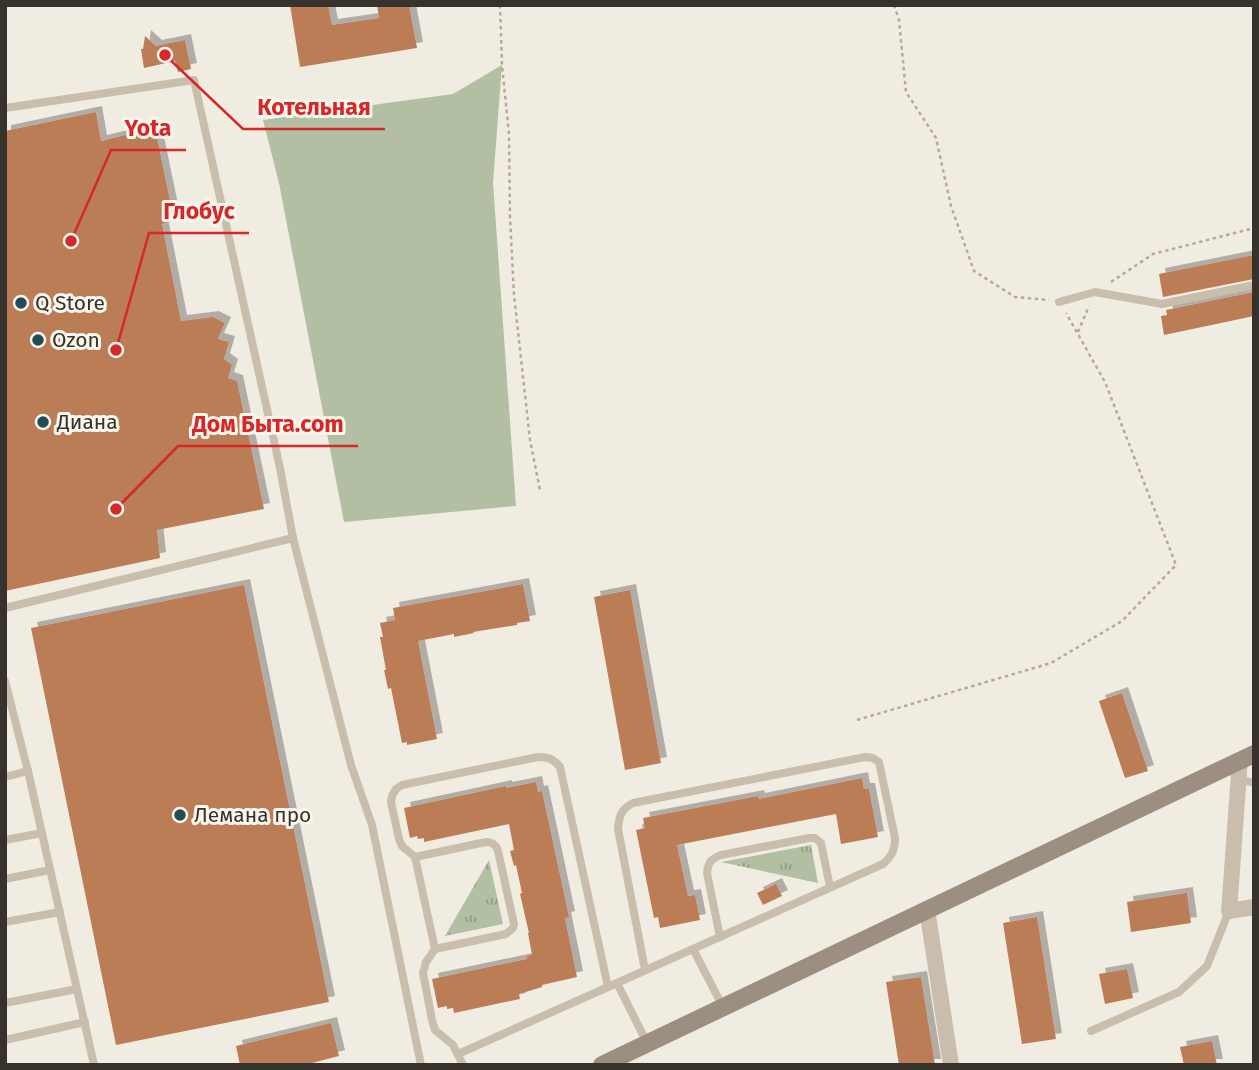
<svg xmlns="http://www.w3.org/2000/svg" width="1259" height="1070" viewBox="0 0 1259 1070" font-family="'Fira Sans',sans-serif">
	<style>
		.grass { fill: #b2bfa3 }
		.park { fill: url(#park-tufts) }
		.building { fill: #ba7d57; filter: url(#shadow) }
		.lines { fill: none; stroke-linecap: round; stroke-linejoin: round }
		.path { stroke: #b5a999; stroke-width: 2.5; stroke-dasharray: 3.5 3.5; stroke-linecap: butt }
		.lane { stroke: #c9beae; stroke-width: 8 }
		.street { stroke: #c9beae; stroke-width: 16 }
		.secondary { stroke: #9c8e80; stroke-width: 18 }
		.poi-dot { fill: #254c56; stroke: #f9f6ee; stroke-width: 2.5 }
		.labels { text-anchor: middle; stroke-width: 6; stroke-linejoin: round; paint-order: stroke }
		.poi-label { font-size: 21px; fill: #38322c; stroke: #f9f6ee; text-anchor: start }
		.leader { fill: none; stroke: #d62828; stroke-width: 2.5 }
		.callout-dot { fill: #d62828; stroke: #f9f6ee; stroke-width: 2.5 }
		.callout-label { font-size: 23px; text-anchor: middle; font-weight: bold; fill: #d62828; stroke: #f9f6ee; stroke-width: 6; stroke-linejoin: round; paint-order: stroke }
	</style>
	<defs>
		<pattern id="park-tufts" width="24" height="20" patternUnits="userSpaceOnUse" patternTransform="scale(1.75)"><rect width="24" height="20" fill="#b2bfa3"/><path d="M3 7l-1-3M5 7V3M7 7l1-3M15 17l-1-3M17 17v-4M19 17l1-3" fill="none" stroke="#929c85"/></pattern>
		<filter id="shadow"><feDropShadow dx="6" dy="-6" stdDeviation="0" flood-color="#0004"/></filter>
	</defs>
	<rect width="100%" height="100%" fill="#f1ece2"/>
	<polygon class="grass" points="502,65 493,183 516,506 344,522 279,183 263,120 453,94"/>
	<g class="park">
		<polygon points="811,845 818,883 721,862"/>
		<polygon points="489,860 503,924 445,936"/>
	</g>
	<g class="building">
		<polygon points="290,5 328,5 332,25 379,18 377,5 409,5 417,48 300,67"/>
		<polygon points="145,36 156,46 185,40 191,69 178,72 175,61 144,68 141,49 143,49"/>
		<polygon points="96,112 101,141 155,128 174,220 162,224 181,321 213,317 225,323 218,339 229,342 224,359 232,365 228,378 237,381 264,509 157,530 160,558 5,591 5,131"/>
		<polygon points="1254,255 1254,279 1163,297 1159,274"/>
		<polygon points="1254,292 1254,316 1164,335 1161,316 1167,315 1166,310"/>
		<polygon points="523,584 530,621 517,623 517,625 473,632 474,633 454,637 454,634 418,641 437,739 407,745 407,742 402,743 391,688 388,689 384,670 386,670 380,637 383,637 380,623 395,620 393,608"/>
		<polygon points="244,585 329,1002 116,1045 31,628"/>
		<polygon points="630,590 661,763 625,770 594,597"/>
		<polygon points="1122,693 1148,771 1125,778 1099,701"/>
		<polygon points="862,778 864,789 869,789 878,837 841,844 836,814 677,845 688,896 695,895 700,920 660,928 658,917 654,918 636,830 645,828 643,818 758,796 759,799"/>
		<polygon points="536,782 538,792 542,791 569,917 565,918 577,977 542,985 542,987 519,994 520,999 454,1013 453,1008 447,1009 447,1006 438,1008 432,979 527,959 526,956 532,955 528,933 529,933 520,894 522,893 516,865 514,866 510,851 514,850 509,824 424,842 424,838 418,839 417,836 410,838 404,808 506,786 506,788"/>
		<polygon points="776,884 782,896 763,905 757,893"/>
		<polygon points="1187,893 1191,923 1131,932 1127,902"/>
		<polygon points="1037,917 1056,1039 1022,1044 1003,923"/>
		<polygon points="1127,969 1133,998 1105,1004 1099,974"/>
		<polygon points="921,977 935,1065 899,1065 886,982"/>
		<polygon points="331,1023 339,1056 304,1065 240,1065 236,1046"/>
		<polygon points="1212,1041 1217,1065 1184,1065 1180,1047"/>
	</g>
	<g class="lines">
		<g class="path">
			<polyline points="500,5 502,65 509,134 510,217 514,295 530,440 540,490"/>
			<polyline points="894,5 899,20 906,92 936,138 951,206 974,271 1015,297 1049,300"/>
			<polyline points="1111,282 1153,254 1254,228"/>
			<polyline points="1078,332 1089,306"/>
			<polyline points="857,720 1051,663 1122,621 1176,565 1105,382 1066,313"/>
		</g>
		<g class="lane">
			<polyline points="5,108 194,80 280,468 293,538 5,608"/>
			<polyline points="1059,302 1095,292 1162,304 1254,285"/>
			<polyline points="293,538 351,765 372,825 421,1065"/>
			<polyline points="5,681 28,771 5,777"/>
			<polyline points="28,771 94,1065"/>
			<polyline points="1239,779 1254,783"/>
			<polyline points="5,840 42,833"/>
			<path d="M415,857L486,842C492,842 496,844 498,851L514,924L513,928L506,934L435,949"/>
			<polyline points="5,879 50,870"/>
			<polyline points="5,922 60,912"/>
			<path d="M720,937L707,873C708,862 711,859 721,855L809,838H815L821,843L830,887"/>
			<polyline points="693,949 723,1007"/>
			<path d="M617,983L883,864C892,856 895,850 895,838L879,762L873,758L865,757L633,803C621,809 619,816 618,829L645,970"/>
			<polyline points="5,1003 77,989"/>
			<polyline points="1091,1031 1179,992 1207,966 1229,911"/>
			<polyline points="5,1040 85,1022"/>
			<polyline points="458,1054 608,987"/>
			<path d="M463,1065L453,1045L435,1030L432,1020L423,973L426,962L435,949L415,857L402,846L399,839L391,802L392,796L396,789L402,785L538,757C548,757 554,759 560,767L608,987L617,983L647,1043"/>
		</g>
		<g class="street">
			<polyline points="1240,760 1229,911 1254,907"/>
			<polyline points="927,909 951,1065"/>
		</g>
		<polyline class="secondary" points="602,1065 1254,754"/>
	</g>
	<g class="poi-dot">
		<circle cx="21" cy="303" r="7"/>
		<circle cx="38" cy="340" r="7"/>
		<circle cx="43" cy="422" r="7"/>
		<circle cx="180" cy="815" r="7"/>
	</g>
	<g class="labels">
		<g class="poi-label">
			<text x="35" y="310">Q Store</text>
			<text x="52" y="347">Ozon</text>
			<text x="57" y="429">Диана</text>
			<text x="194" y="822">Лемана про</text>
		</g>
	</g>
	<path class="leader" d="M165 55L243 129H385M71 241L111 150H186M116 350L149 233H249M116 509L178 446H358"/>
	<g class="callout-dot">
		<circle cx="165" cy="55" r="7"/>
		<circle cx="71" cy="241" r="7"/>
		<circle cx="116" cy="350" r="7"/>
		<circle cx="116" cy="509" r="7"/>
	</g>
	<g class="callout-label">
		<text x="314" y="115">Котельная</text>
		<text x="148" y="136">Yota</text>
		<text x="199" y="219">Глобус</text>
		<text x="268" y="432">Дом Быта.com</text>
	</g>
	<rect width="1259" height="1070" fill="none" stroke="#38322c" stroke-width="14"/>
</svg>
